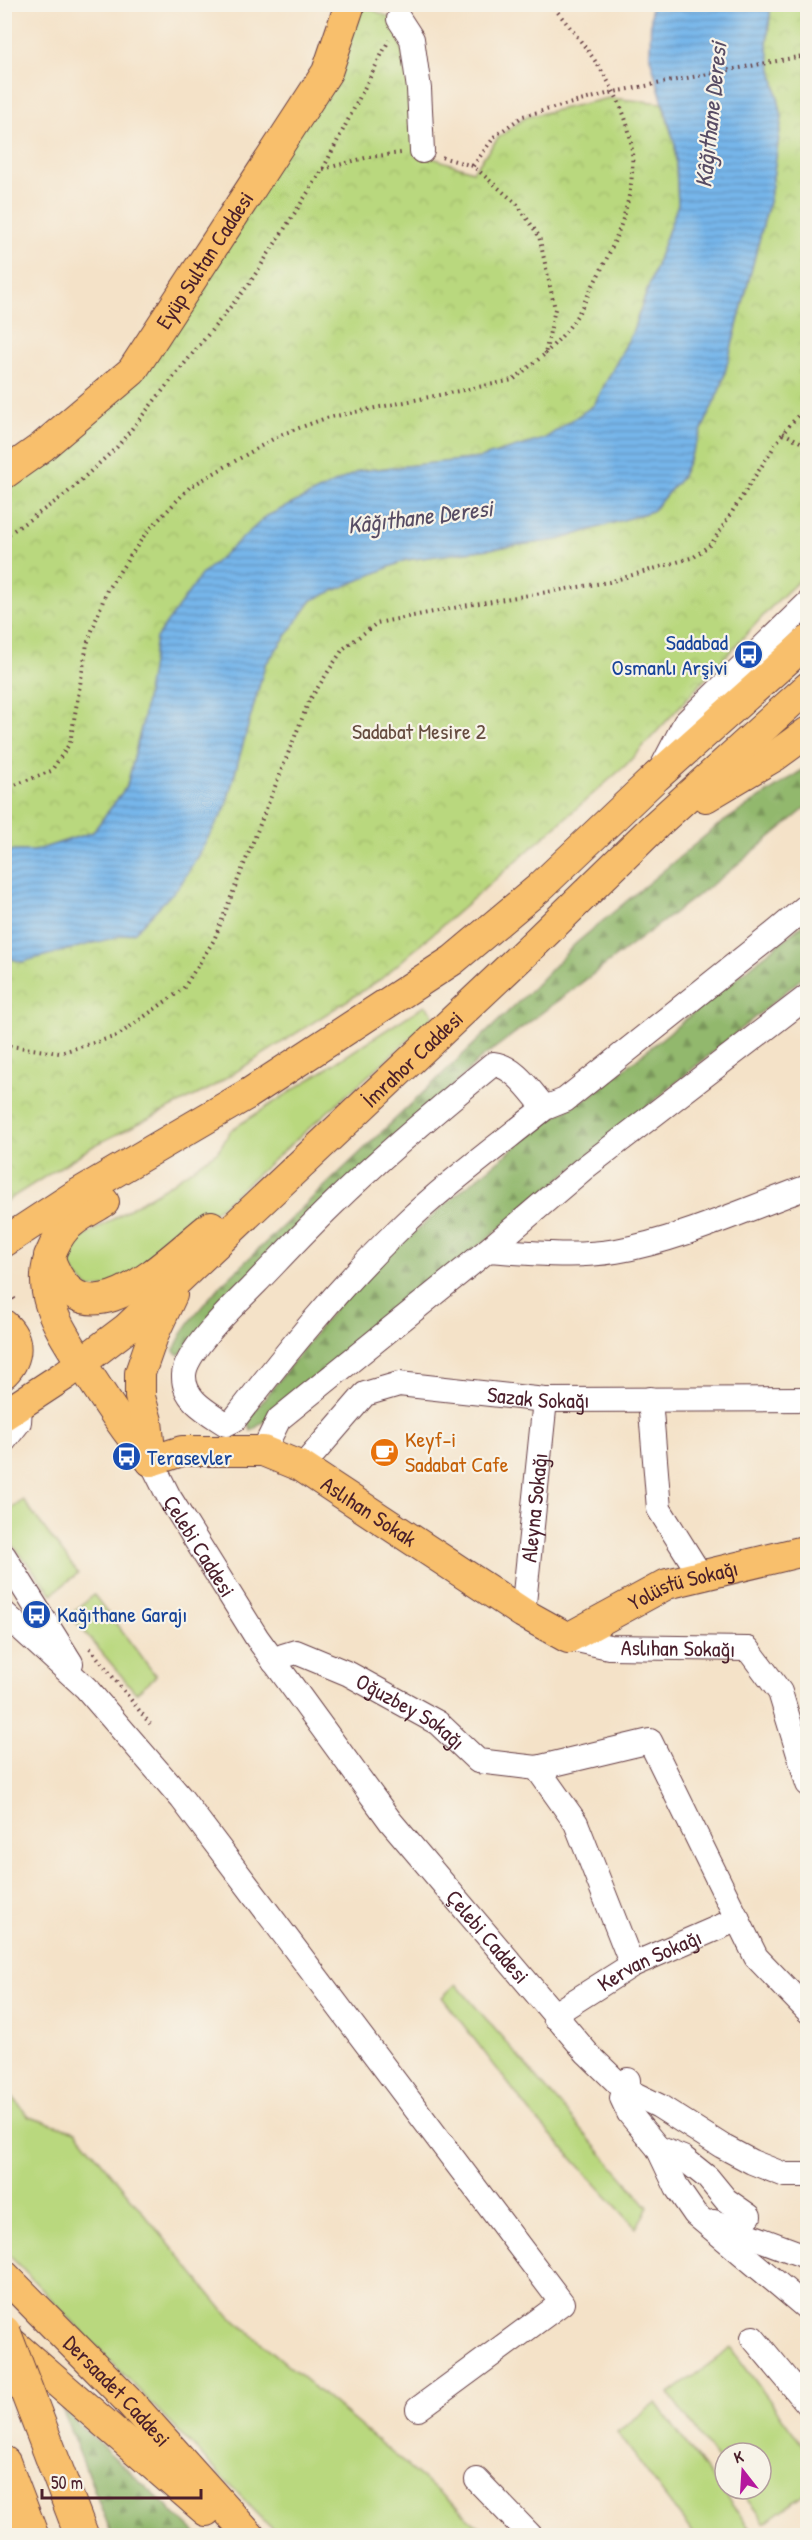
<svg xmlns="http://www.w3.org/2000/svg" width="812" height="2540" viewBox="0 0 812 2540" font-family="'Patrick Hand',sans-serif">
	<style>
		.green { fill: #b9d87e; stroke: #827c54; stroke-width: 1.5 }
		.forest { fill: url(#forest-firs); stroke: #6e6c4c; stroke-width: 1.5 }
		.park { fill: url(#park-crowns); stroke: #827c54; stroke-width: 1.5 }
		.water { fill: url(#water-rules); stroke: #606a8a; stroke-width: 1.5 }
		.lines { fill: none; stroke-linecap: round; stroke-linejoin: round }
		.minor-casing { stroke: #643c43; stroke-width: 26 }
		.major-casing { stroke: #643c43; stroke-width: 32 }
		.highway-casing { stroke: #643c43; stroke-width: 35 }
		.path { stroke: #643c43; stroke-width: 4; stroke-dasharray: 1.5 4.5; stroke-linecap: butt }
		.minor { stroke: #fff; stroke-width: 24 }
		.major { stroke: #f8bf6c; stroke-width: 30 }
		.highway { stroke: #f8bf6c; stroke-width: 33 }
		.highway-bridge-casing { stroke: #643c43; stroke-width: 35; stroke-linecap: butt }
		.highway-bridge { stroke: #f8bf6c; stroke-width: 33 }
		.labels { text-anchor: middle; stroke-width: 4.5; stroke-linejoin: round; paint-order: stroke }
		.street-label { font-size: 22px; fill: #4a1f2b; stroke: #f7f3e8 }
		.transit-label { font-size: 22px; fill: #164399; stroke: #f7f3e8; text-anchor: start }
		.park-label { font-size: 22px; fill: #664d40; stroke: #f7f3e8 }
		.food-label { font-size: 22px; fill: #c56008; stroke: #f7f3e8; text-anchor: start }
		.water-label { font-size: 24px; font-style: italic; fill: #574c64; stroke: #f7f3e8 }
	</style>
	<defs>
		<pattern id="forest-firs" width="22" height="20" patternUnits="userSpaceOnUse" patternTransform="scale(1.5)"><rect width="22" height="20" fill="#92b86d"/><path d="M5 1l3.5 6h-7zM16 11l3.5 6h-7z" fill="#79955a"/></pattern>
		<pattern id="park-crowns" width="20" height="18" patternUnits="userSpaceOnUse" patternTransform="scale(1.5)"><rect width="20" height="18" fill="#b9d87e"/><path d="M2 6a3 3 0 1 1 6 0M12 15a3 3 0 1 1 6 0" fill="none" stroke="#a1b96d"/></pattern>
		<pattern id="water-rules" width="6" height="5" patternUnits="userSpaceOnUse" patternTransform="scale(1.5)"><rect width="6" height="5" fill="#76b6ea"/><path d="M0 2.5h6" fill="none" stroke="#6393be"/></pattern>
	</defs>
	<rect width="100%" height="100%" fill="#f7f3e8"/>
	<filter id="ink" filterUnits="userSpaceOnUse"><feTurbulence type="fractalNoise" baseFrequency=".0167" numOctaves="2"/><feDisplacementMap in="SourceGraphic" scale="12" xChannelSelector="R" yChannelSelector="G"/><feConvolveMatrix kernelMatrix="1 2 1 2 8 2 1 2 1" color-interpolation-filters="sRGB"/></filter>
	<filter id="wash" filterUnits="userSpaceOnUse"><feTurbulence type="fractalNoise" baseFrequency=".008" numOctaves="4" result="noise"/><feDisplacementMap in="SourceGraphic" scale="24" xChannelSelector="R" yChannelSelector="G"/><feGaussianBlur stdDeviation="1.35" result="paint"/><feColorMatrix in="noise" values="0 0 0 0 0 0 0 0 0 0 0 0 0 0 0 0 0 1.4 0 .05"/><feComposite in="paint" operator="in"/></filter>
	<g filter="url(#wash)">
		<rect width="100%" height="100%" fill="#f4e2c8"/>
		<g class="green">
			<path d="M425,1005L432,1012V1019L225,1203L149,1263L116,1287L89,1288C71,1273 65,1265 75,1242L164,1188L218,1151L231,1130Z"/>
			<polygon points="23,1500 78,1573 52,1594 5,1535 5,1514"/>
			<polygon points="94,1595 156,1676 136,1693 70,1615"/>
			<polygon points="456,1984 648,2207 636,2228 530,2112 442,1997"/>
			<polygon points="4,2086 29,2117 76,2131 224,2311 489,2535 278,2535 5,2251"/>
			<polygon points="731,2348 807,2451 807,2492 765,2523 739,2489 761,2489 761,2453 725,2453 725,2470 669,2394"/>
			<polygon points="656,2403 753,2533 749,2535 694,2535 617,2432"/>
		</g>
		<g class="forest">
			<path d="M807,767V807L722,877L479,1060L179,1355L174,1351C183,1326 203,1305 221,1285L532,989L575,944L717,826Z"/>
			<polygon points="807,921 807,974 287,1405 251,1431 248,1420 335,1308 389,1255 455,1196 546,1122 592,1095"/>
			<polygon points="62,2409 198,2535 112,2535"/>
		</g>
		<g class="park">
			<polygon points="361,5 396,20 423,155 473,171 499,137 526,117 609,98 662,103 675,145 678,204 632,333 594,405 544,439 480,458 359,471 142,724 127,786 93,832 34,851 5,851 4,490 141,368"/>
			<polygon points="771,5 807,5 807,573 773,605 626,765 381,979 209,1089 95,1145 5,1202 5,957 22,962 225,809 265,665 312,600 406,560 558,540 652,511 681,478 722,384 770,198 782,117 767,45"/>
		</g>
		<polygon class="water" points="651,5 771,5 767,45 782,117 770,198 722,384 681,478 652,511 558,540 406,560 312,600 265,665 225,809 181,884 135,932 22,962 5,957 5,851 34,851 93,832 127,786 142,724 156,638 201,575 267,516 359,471 480,458 544,439 594,405 632,333 678,204 675,145 650,57"/>
	</g>
	<g filter="url(#ink)">
		<g class="lines">
			<defs>
				<g id="minor">
					<polyline points="399,19 412,39 419,89 422,151"/>
					<polyline points="660,771 685,723 808,603"/>
					<path d="M545,1108C531,1092 515,1066 493,1064C438,1109 383,1155 332,1205C306,1230 281,1257 256,1283C238,1301 185,1351 184,1375C183,1400 208,1412 226,1424L234,1420C285,1354 337,1289 398,1230C443,1186 495,1148 545,1108L565,1100L776,932L808,905"/>
					<polyline points="488,1250 583,1169 808,996"/>
					<polyline points="650,1399 659,1509 701,1576"/>
					<polyline points="4,1441 19,1422 20,1406"/>
					<path d="M263,1451L279,1419L488,1250C530,1253 574,1258 616,1251C680,1240 746,1209 808,1187"/>
					<path id="s1" d="M151,1461L169,1497L257,1638L391,1822L587,2053L624,2089L659,2106L722,2146L752,2162L785,2175H808"/>
					<path id="s2" d="M302,1467L365,1394L399,1384L545,1400L808,1399"/>
					<polyline points="4,1556 71,1663"/>
					<polyline points="4,1613 86,1688 182,1799 562,2303 418,2409"/>
					<path id="s3" d="M523,1613L545,1400"/>
					<path id="s4" d="M568,1638L609,1647L748,1649L780,1692L808,1784"/>
					<path id="s5" d="M274,1662L283,1656L296,1652L349,1674L438,1723L478,1761L537,1768"/>
					<polyline points="632,1965 576,1823 537,1768 650,1741 756,1957 808,2011"/>
					<path id="s6" d="M555,2017L564,2008L632,1965L738,1919"/>
					<polyline points="628,2080 622,2098 629,2113 658,2148 677,2188 695,2214 808,2309"/>
					<polyline points="658,2148 683,2158 708,2178 726,2200 749,2216"/>
					<polyline points="714,2222 808,2257"/>
					<polyline points="753,2338 808,2404"/>
					<polyline points="477,2480 531,2536"/>
				</g>
				<g id="major">
					<path id="s7" d="M4,474L42,447L132,371L327,72L350,4"/>
					<polyline points="706,797 775,756 808,732"/>
					<path d="M104,1202C93,1209 80,1215 70,1224C62,1230 58,1238 54,1246C32,1289 59,1328 82,1364C104,1398 125,1431 151,1461"/>
					<polyline points="4,1242 74,1196 248,1094 453,960 539,888 656,777 808,641"/>
					<path d="M49,1256C81,1354 166,1261 211,1226"/>
					<path d="M4,1325C20,1339 19,1358 4,1373"/>
					<path id="s8" d="M4,1415L65,1375L127,1328L534,944L656,825L808,687"/>
					<path id="s9" d="M151,1461L182,1451H263L302,1467L523,1613L568,1638L667,1584L808,1550"/>
					<polyline points="151,1461 147,1421 140,1397 140,1373 154,1333 172,1295"/>
					<path id="s10" d="M4,2275L127,2399L250,2536"/>
					<polyline points="4,2336 206,2511"/>
				</g>
				<polyline id="highway" points="4,2463 32,2536"/>
			</defs>
			<use href="#minor" class="minor-casing"/>
			<use href="#major" class="major-casing"/>
			<use href="#highway" class="highway-casing"/>
			<g class="path">
				<polyline points="800,57 808,65"/>
				<polyline points="473,166 495,136 523,116 614,92 808,55"/>
				<polyline points="323,169 369,157 401,153"/>
				<path d="M545,354C554,344 565,334 572,323C580,312 586,299 592,287C617,241 640,191 630,136C620,87 582,42 551,4"/>
				<polyline points="804,408 808,388"/>
				<polyline points="783,433 808,446"/>
				<polyline points="4,537 65,495 117,447 249,284 323,169 389,40"/>
				<polyline points="4,786 12,786 51,771 70,743 87,644 107,590 146,533 190,487 280,435 326,418 513,380 545,354 555,309 539,236 517,204 473,166 441,157"/>
				<polyline points="4,1045 59,1053 117,1036 183,989 214,940 309,701 343,649 377,623 474,604 609,582 694,557 712,543 783,433 808,404"/>
				<polyline points="4,1283 17,1303"/>
				<polyline points="90,1648 150,1724"/>
			</g>
			<use href="#minor" class="minor"/>
			<use href="#major" class="major"/>
			<use href="#highway" class="highway"/>
			<defs>
				<polyline id="highway-bridge" points="4,2332 82,2536"/>
			</defs>
			<use href="#highway-bridge" class="highway-bridge-casing"/>
			<use href="#highway-bridge" class="highway-bridge"/>
		</g>
	</g>
	<defs>
		<symbol id="bus-disc" viewBox="-11 -11 22 22"><circle r="9.5" fill="#1a4fb4" stroke="#f7f3e8"/><path d="M-5-6H5V4H4V6H2V4H-2V6H-4V4H-5ZM-3.5-4V0h7V-4ZM-3.5 1.2v1.5H-2V1.2ZM2 1.2v1.5H3.5V1.2Z" fill="#fff"/></symbol>
		<symbol id="cafe-disc" viewBox="-11 -11 22 22"><circle r="9.5" fill="#e8710a" stroke="#f7f3e8"/><path d="M-5.5-4.5H6V0H3Q3 3.5 0 3.5H-2.5Q-5.5 3.5-5.5 0ZM3-3.2v2h1.7v-2ZM-6 4.5H4V6H-6Z" fill="#fff"/></symbol>
	</defs>
	<g fill-rule="evenodd">
		<use href="#bus-disc" x="732" y="638" width="33" height="33"/>
		<use href="#cafe-disc" x="368" y="1436" width="33" height="33"/>
		<use href="#bus-disc" x="110" y="1440" width="33" height="33"/>
		<use href="#bus-disc" x="20" y="1598" width="33" height="33"/>
	</g>
	<g class="labels">
		<g class="street-label">
			<text dy="8" stroke="none"><textPath href="#s7" startOffset="297">Eyüp Sultan Caddesi</textPath></text>
			<text dy="8" stroke="none"><textPath href="#s8" startOffset="543">İmrahor Caddesi</textPath></text>
			<text dy="8" stroke="none"><textPath href="#s2" startOffset="272">Sazak Sokağı</textPath></text>
			<text dy="8" stroke="none"><textPath href="#s3" startOffset="106">Aleyna Sokağı</textPath></text>
			<text dy="8" stroke="none"><textPath href="#s9" startOffset="236">Aslıhan Sokak</textPath></text>
			<text dy="8" stroke="none"><textPath href="#s1" startOffset="98">Çelebi Caddesi</textPath></text>
			<text dy="8" stroke="none"><textPath href="#s9" startOffset="600">Yolüstü Sokağı</textPath></text>
			<text dy="8" stroke="none"><textPath href="#s4" startOffset="111">Aslıhan Sokağı</textPath></text>
			<text dy="8" stroke="none"><textPath href="#s5" startOffset="154">Oğuzbey Sokağı</textPath></text>
			<text dy="8" stroke="none"><textPath href="#s1" startOffset="584">Çelebi Caddesi</textPath></text>
			<text dy="8" stroke="none"><textPath href="#s6" startOffset="111">Kervan Sokağı</textPath></text>
			<text dy="8" stroke="none"><textPath href="#s10" startOffset="162">Dersaadet Caddesi</textPath></text>
		</g>
		<g class="transit-label">
			<text x="728" y="650" text-anchor="end">Sadabad<tspan x="728" dy="25">Osmanlı Arşivi</tspan></text>
			<text x="147" y="1465">Terasevler</text>
			<text x="57" y="1622">Kağıthane Garajı</text>
		</g>
		<g class="park-label">
			<text x="419" y="739">Sadabat Mesire 2</text>
		</g>
		<g class="food-label">
			<text x="405" y="1447">Keyf-i<tspan x="405" dy="25">Sadabat Cafe</tspan></text>
		</g>
		<g class="water-label">
			<text transform="translate(711 115) rotate(-84)" y="8">Kâğıthane Deresi</text>
			<text transform="translate(420 517) rotate(-7)" y="8">Kâğıthane Deresi</text>
		</g>
	</g>
	<rect width="812" height="2540" fill="none" stroke="#f7f3e8" stroke-width="24"/>
	<g transform="translate(743 2471) rotate(343)"><circle r="28" fill="#f7f3e8" stroke="#b29e9c" stroke-width="1.5"/>
	<path d="M0-4.5L10 22L0 15L-10 22Z" fill="#b5179e"/>
	<text y="-9" font-size="16" font-weight="bold" text-anchor="middle" fill="#4a1f2b">K</text>
	</g>
	<path d="M42 2489v9h159v-9" fill="none" stroke="#4a1f2b" stroke-width="3"/>
	<text x="51" y="2489" font-size="18" fill="#4a1f2b" stroke="#f7f3e8" stroke-width="4.5" paint-order="stroke">50 m</text>
</svg>
